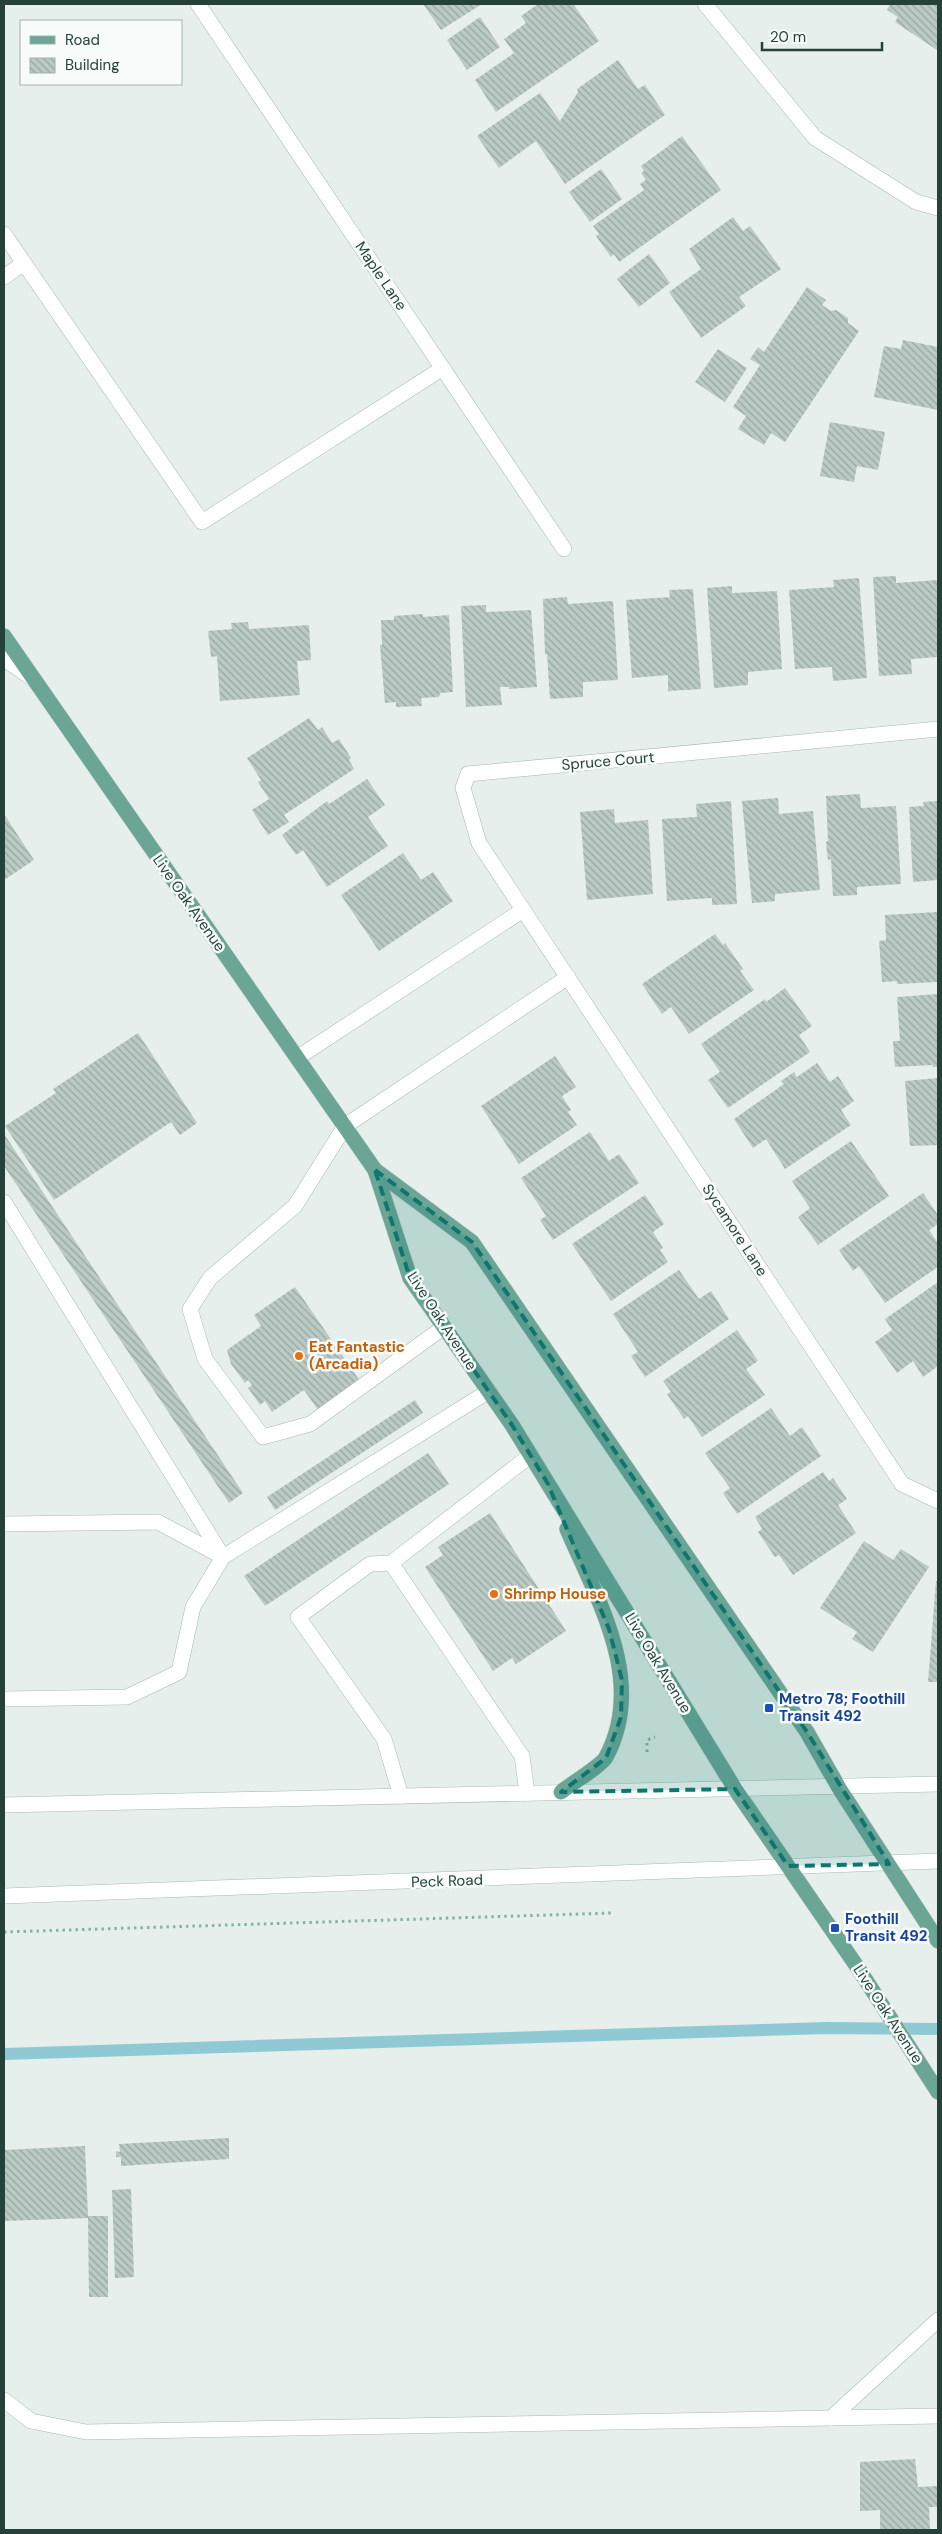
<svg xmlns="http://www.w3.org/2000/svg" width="942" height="2534" viewBox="0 0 942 2534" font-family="'DM Sans',sans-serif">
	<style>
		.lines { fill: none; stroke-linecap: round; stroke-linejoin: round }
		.stream { stroke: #8ec9d4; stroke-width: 12 }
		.building { fill: url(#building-back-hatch) }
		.lane-casing { stroke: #a8b8b2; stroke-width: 16 }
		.street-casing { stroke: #a8b8b2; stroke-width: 16 }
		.secondary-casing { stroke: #a4bbb3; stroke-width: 16 }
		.primary-casing { stroke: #c2cac8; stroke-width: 16 }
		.path { stroke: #86b3a5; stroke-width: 3; stroke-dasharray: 2.5 4; stroke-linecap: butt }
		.lane { stroke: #fff; stroke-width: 15 }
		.street { stroke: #fff; stroke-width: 15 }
		.secondary { stroke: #fff; stroke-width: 15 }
		.primary { stroke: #6aa596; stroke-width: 15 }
		.marked { fill: #0f766e; fill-opacity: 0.2; stroke: #0f766e; stroke-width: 4; stroke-dasharray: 10 6; stroke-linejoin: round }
		.food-dot { fill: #e8710a; stroke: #f7fbf9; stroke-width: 2 }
		.transit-dot { fill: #1a4fb4; stroke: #f7fbf9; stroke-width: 2 }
		.labels { text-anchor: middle; stroke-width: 5; stroke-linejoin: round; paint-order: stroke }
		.street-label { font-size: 15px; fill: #24423a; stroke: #f7fbf9 }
		.food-label { font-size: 15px; font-weight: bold; fill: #c56008; stroke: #f7fbf9; text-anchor: start }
		.transit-label { font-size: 15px; font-weight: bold; fill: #164399; stroke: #f7fbf9; text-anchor: start }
	</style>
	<defs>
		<pattern id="building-back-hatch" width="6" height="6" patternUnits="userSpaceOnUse" patternTransform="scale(1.25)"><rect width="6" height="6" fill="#bbcac4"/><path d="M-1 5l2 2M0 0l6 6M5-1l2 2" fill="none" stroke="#98a6a0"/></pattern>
	</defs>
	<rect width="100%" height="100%" fill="#e6efeb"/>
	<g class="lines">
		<polyline class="stream" points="4,2054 827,2028 938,2029"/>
	</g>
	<g class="building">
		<polygon points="423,4 482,4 441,30"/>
		<polygon points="538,4 576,4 574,5 599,41 496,112 475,80 514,53 504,39 526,23 521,16"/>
		<polygon points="890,4 938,4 937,50 895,22 898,17 887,10"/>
		<polygon points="480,17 500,47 467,70 447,40"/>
		<polygon points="618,60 638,89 645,85 665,115 565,184 536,141 499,168 477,136 540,93 560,121 578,92 577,89"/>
		<polygon points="682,136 721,190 619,262 614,254 611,257 596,236 599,234 593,226 644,190 640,184 646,180 641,173 644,171 641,166"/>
		<polygon points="601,169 622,199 590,222 569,192"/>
		<polygon points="733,217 743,231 750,226 781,269 739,297 746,306 701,338 669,292 701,269 689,249"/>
		<polygon points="649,254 670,283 639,307 617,279"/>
		<polygon points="807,287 826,300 822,305 831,311 836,310 848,318 848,323 859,331 785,442 771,433 764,445 738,429 746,416 733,407 760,365 750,359 758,347 764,352"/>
		<polygon points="903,340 938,347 938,410 874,397 884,346 901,349"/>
		<polygon points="718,349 747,368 725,402 695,382"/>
		<polygon points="830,422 885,432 878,470 857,466 854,482 820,476"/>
		<polygon points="896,576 896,583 938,580 938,657 911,659 912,674 879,676 873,577"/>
		<polygon points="859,578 867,678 833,681 832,667 795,669 789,590 834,587 833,580"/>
		<polygon points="732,586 732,593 777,591 782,669 748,672 748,685 714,688 707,588"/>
		<polygon points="693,589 701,689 668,691 668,675 632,678 626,600 670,597 669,590"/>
		<polygon points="567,597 568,604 613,601 618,680 583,682 583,697 550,699 547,654 545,654 543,599"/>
		<polygon points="486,605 486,612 531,610 537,687 509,689 509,687 500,687 502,705 466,707 461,606"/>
		<polygon points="423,614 423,617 449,615 453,692 440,693 439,697 421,698 422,706 396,707 396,702 385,703 380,645 382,645 381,620 394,620 394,616"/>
		<polygon points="248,622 249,629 309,625 311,660 297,661 300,695 220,701 217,656 211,657 208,631 232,629 231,623"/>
		<polygon points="309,718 318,730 322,727 332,743 339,739 351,758 349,760 354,769 284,815 289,822 268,835 252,810 269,799 258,782 261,780 247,758"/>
		<polygon points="367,779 385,805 368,817 388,846 327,887 303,850 296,855 282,835 327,801 329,804"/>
		<polygon points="860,794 861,808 896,806 901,884 857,887 857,895 833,896 831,859 828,860 826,842 828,841 826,796"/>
		<polygon points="778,798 779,814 813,811 820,890 775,894 775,901 752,903 742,801"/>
		<polygon points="731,801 737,904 712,905 712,898 667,901 662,819 697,817 696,804"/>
		<polygon points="938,801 938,880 913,882 909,807 924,806 923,802"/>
		<polygon points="614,809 615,823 648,820 653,894 587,900 580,812"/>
		<polygon points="4,814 34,860 4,880"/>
		<polygon points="403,853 421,880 433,872 453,901 379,951 341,895"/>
		<polygon points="938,912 938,982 897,984 897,981 882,982 879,941 886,940 885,915"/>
		<polygon points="715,934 723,945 725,943 743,969 740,971 754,990 689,1034 671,1007 662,1014 642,984"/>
		<polygon points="785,988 812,1026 799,1035 810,1052 728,1108 708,1080 720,1072 701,1044 765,999 766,1002"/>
		<polygon points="938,994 938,1067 933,1067 932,1065 895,1067 893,1041 900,1041 897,997"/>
		<polygon points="138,1033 197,1123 180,1135 171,1122 54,1200 5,1126 56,1093 53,1089"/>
		<polygon points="555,1056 576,1087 562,1096 571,1110 568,1112 577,1125 519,1164 481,1106"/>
		<polygon points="817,1063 830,1082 838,1076 854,1101 841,1110 851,1125 785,1169 766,1139 753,1148 734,1119 784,1084 781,1081 794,1072 797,1077"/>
		<polygon points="938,1078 938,1145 910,1146 905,1081"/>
		<polygon points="590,1132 609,1161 619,1154 639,1183 553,1240 540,1220 546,1216 521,1178"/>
		<polygon points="4,1134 243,1493 229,1503 4,1166"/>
		<polygon points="851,1141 889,1196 818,1245 798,1217 810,1208 792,1181"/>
		<polygon points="923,1193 938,1215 938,1224 929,1230 938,1243 938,1267 885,1303 859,1266 853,1271 839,1250"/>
		<polygon points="645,1195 664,1224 653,1232 663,1248 660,1250 668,1262 611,1301 572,1244"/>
		<polygon points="679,1270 699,1299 711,1291 729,1319 645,1377 631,1356 638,1352 613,1314"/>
		<polygon points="938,1282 938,1366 923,1377 913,1361 897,1373 875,1342 892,1330 885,1319"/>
		<polygon points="295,1287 362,1384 320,1413 304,1390 272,1412 265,1401 260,1405 248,1388 252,1385 248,1380 245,1383 231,1364 227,1350 261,1326 254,1315"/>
		<polygon points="737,1330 758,1361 746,1369 765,1395 702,1437 688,1416 684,1419 667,1394 671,1392 663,1381"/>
		<polygon points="415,1400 423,1413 275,1510 267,1497"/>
		<polygon points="771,1408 790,1436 802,1427 821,1456 737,1514 723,1493 730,1488 705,1453"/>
		<polygon points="428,1453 449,1484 265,1606 244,1576"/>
		<polygon points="823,1472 829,1481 833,1478 847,1499 838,1505 856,1533 793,1575 779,1555 775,1557 758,1532 762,1529 755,1517"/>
		<polygon points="490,1513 566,1631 516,1664 512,1658 493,1671 425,1567 443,1555 438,1547"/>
		<polygon points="864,1541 893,1560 901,1549 929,1567 873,1652 852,1639 857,1632 820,1608"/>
		<polygon points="936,1581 938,1581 938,1682 928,1682"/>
		<polygon points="229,2138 229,2159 121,2166 121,2157 116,2157 116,2151 120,2152 119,2144"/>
		<polygon points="85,2146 88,2216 108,2216 108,2297 89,2297 88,2218 4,2221 4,2150"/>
		<polygon points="131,2189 134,2277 115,2278 112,2190"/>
		<polygon points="915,2459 918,2487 938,2486 938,2507 929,2507 930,2529 880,2530 880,2510 860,2511 860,2462"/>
	</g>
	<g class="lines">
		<defs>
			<g id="lane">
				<polyline points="198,4 564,549"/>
				<polyline points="4,234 202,522 443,368"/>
				<polyline points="4,277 24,263"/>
				<polyline points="345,1126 295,1206 210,1278 190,1309 205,1359 263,1437 310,1424 444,1327"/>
				<polyline points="4,1202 223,1557"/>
				<polyline points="4,1524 158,1522 221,1556"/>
				<polyline points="391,1563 522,1756 527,1793"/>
				<polyline points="4,1699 127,1697 179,1672 193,1607 223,1557 489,1391"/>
				<polyline points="401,1796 384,1739 298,1617 370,1564 391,1563 531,1455"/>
				<polyline points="4,2400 31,2421 86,2432 938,2416"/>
				<polyline points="831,2418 938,2320"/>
			</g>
			<g id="street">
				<polyline points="705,4 815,138 916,202 938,208"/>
				<polyline points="4,659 32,678"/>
				<polyline points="938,729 468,774 463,788 479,843 902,1484 938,1501"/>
				<polyline points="297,1058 523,910"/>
				<polyline points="345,1126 568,977"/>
			</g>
			<g id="secondary">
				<polyline points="4,1805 938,1784"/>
				<polyline points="4,1896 938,1861"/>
			</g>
			<g id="primary">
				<polyline points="4,636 375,1170 410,1278 512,1425 735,1789 858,1968 938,2092"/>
				<polyline points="375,1170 472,1242 807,1732 839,1788 938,1941"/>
				<path d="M561,1792C571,1784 602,1765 606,1757C647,1681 597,1599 567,1529"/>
			</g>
		</defs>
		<use href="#lane" class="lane-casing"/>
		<use href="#street" class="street-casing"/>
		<use href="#secondary" class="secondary-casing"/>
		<use href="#primary" class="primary-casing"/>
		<g class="path">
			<polyline points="647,1752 647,1740 655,1737"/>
			<polyline points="4,1932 612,1913"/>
		</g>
		<use href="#lane" class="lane"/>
		<use href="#street" class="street"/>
		<use href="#secondary" class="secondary"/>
		<use href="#primary" class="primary"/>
	</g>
	<path class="marked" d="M375,1170L472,1242L807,1732L889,1864L788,1866L735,1789L561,1792L606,1758L621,1717L622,1680L609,1629L548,1484L512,1425L410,1278Z"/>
	<g class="food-dot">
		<circle cx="299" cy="1356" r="5"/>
		<circle cx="494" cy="1594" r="5"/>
	</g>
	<g class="transit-dot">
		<rect x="764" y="1703" width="10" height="10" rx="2.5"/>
		<rect x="830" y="1923" width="10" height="10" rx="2.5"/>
	</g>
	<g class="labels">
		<g class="street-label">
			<text transform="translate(381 276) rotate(56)" y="5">Maple Lane</text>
			<text transform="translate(608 761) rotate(-5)" y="5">Spruce Court</text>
			<text transform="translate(189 903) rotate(55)" y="5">Live Oak Avenue</text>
			<text transform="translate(735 1230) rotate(57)" y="5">Sycamore Lane</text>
			<text transform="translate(442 1321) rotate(57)" y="5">Live Oak Avenue</text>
			<text transform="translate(658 1663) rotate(59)" y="5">Live Oak Avenue</text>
			<text transform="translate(447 1881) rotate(-2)" y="5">Peck Road</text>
			<text transform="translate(888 2014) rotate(57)" y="5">Live Oak Avenue</text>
		</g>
		<g class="food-label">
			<text x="309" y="1352">Eat Fantastic<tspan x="309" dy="17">(Arcadia)</tspan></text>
			<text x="504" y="1599">Shrimp House</text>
		</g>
		<g class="transit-label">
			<text x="779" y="1704">Metro 78; Foothill<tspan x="779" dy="17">Transit 492</tspan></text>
			<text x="845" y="1924">Foothill<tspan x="845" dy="17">Transit 492</tspan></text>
		</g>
	</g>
	<rect width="942" height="2534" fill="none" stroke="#24423a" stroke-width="10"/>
	<rect x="20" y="20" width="162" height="65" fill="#f7fbf9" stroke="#a3b1ad"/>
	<rect x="30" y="36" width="25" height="8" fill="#6aa596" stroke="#a3b1ad"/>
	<text x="65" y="45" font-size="15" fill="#24423a">Road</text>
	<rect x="30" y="58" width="25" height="15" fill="url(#building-back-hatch)" stroke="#a3b1ad"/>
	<text x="65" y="70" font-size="15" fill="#24423a">Building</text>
	<path d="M762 42v8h120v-8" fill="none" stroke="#24423a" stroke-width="2.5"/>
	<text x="770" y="42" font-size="15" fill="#24423a" stroke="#f7fbf9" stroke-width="4" paint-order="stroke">20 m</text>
</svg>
